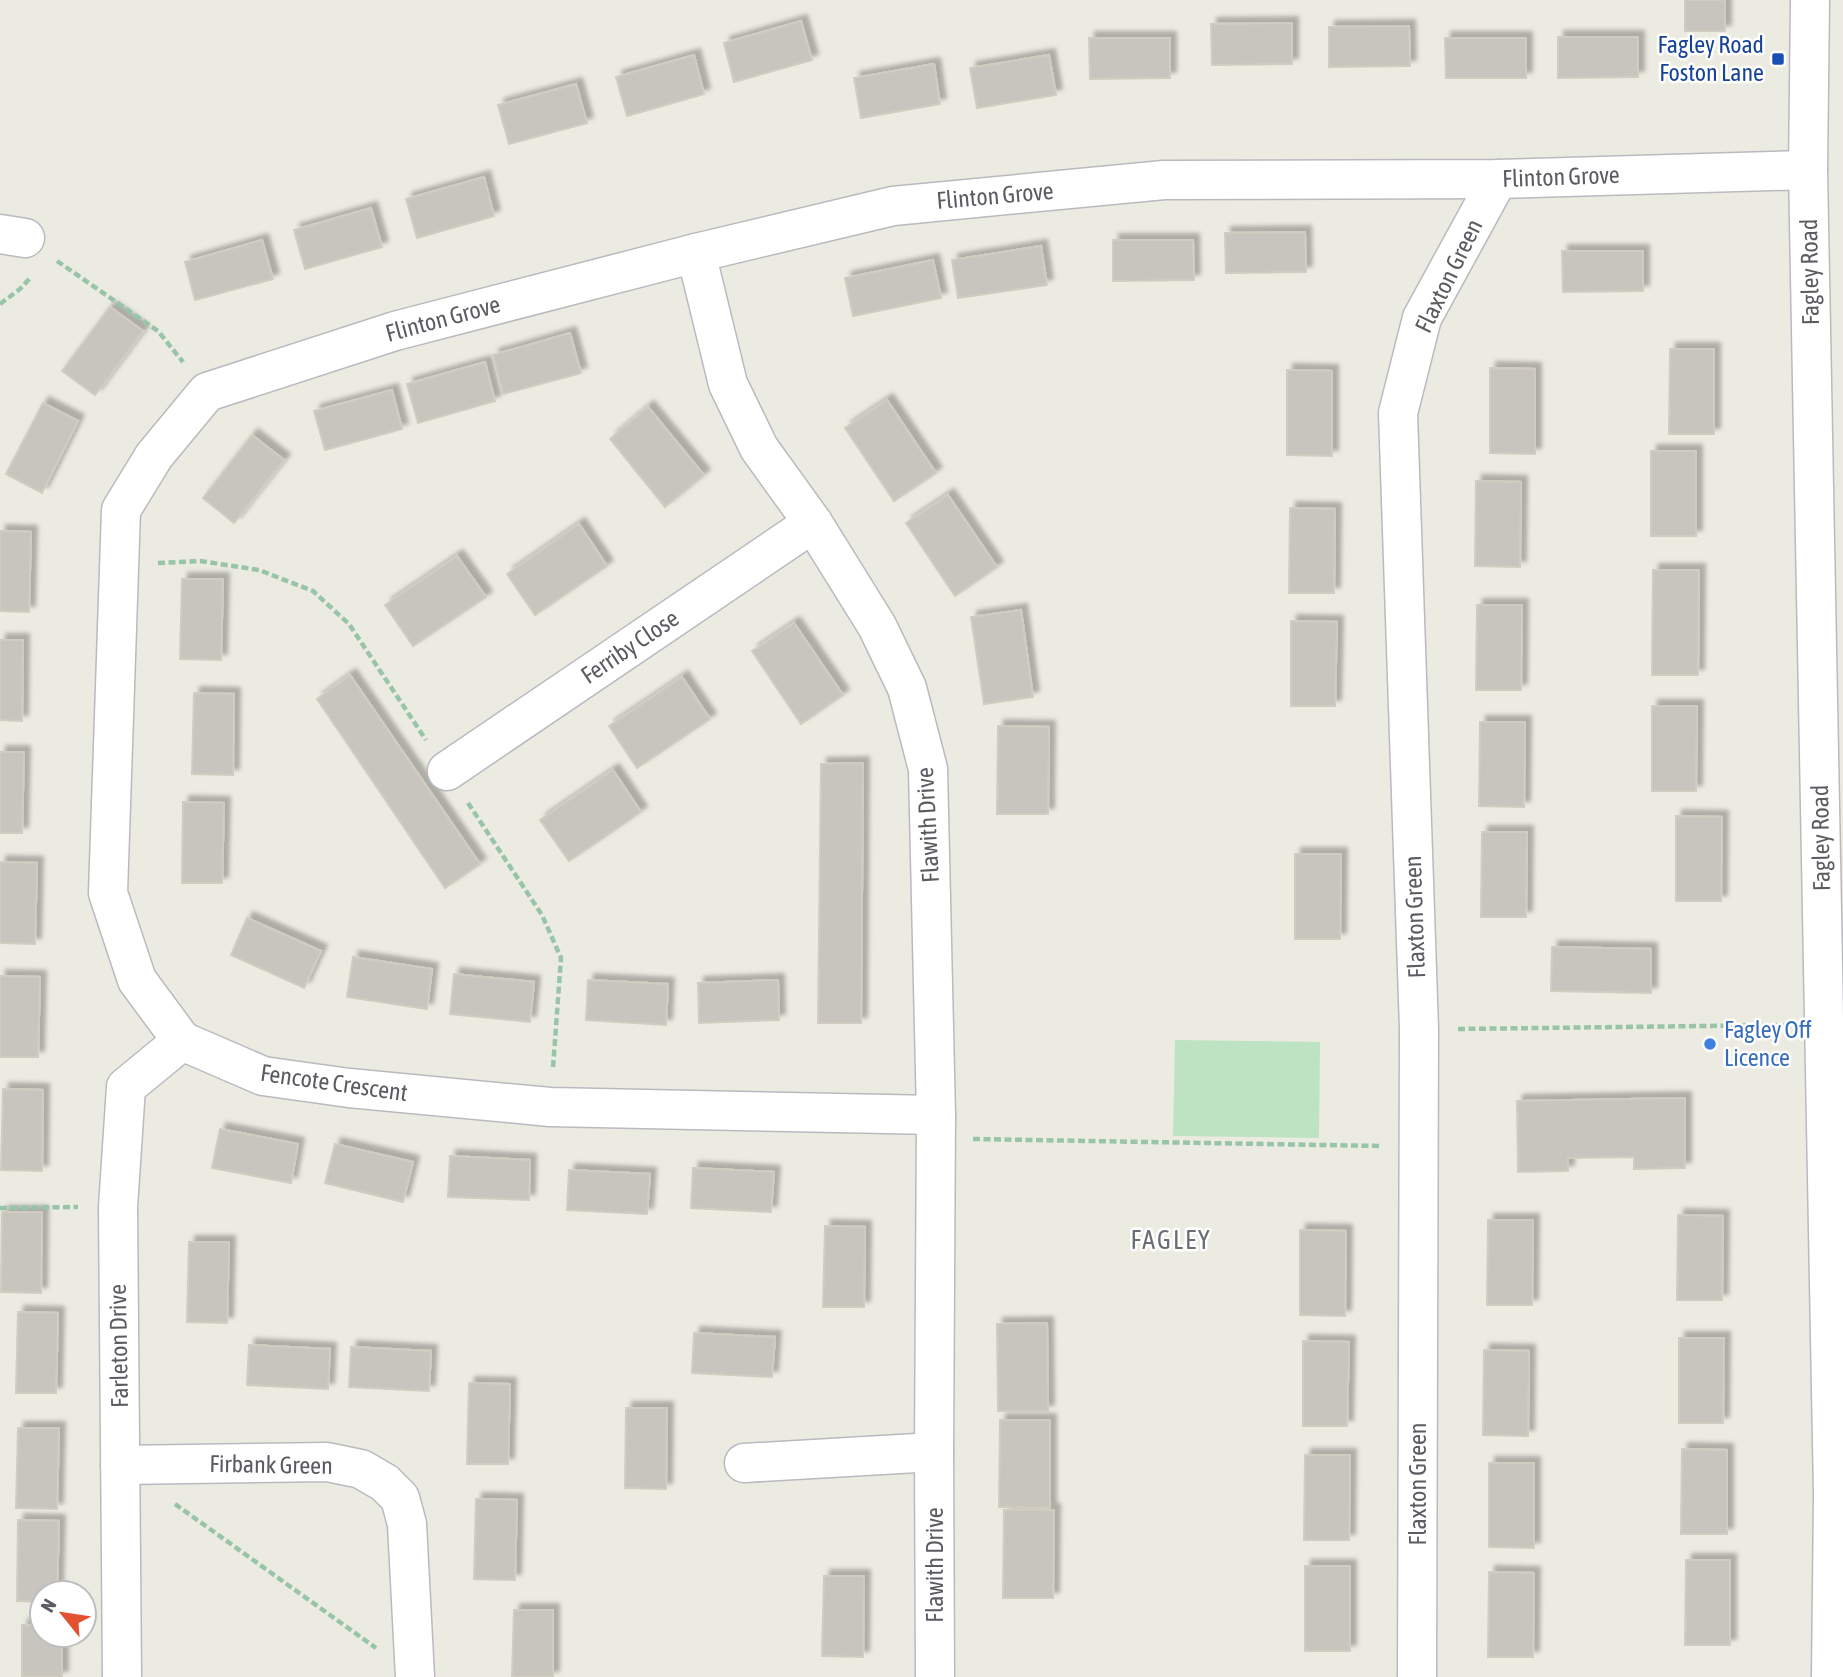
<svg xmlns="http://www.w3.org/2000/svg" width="1843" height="1677" viewBox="0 0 1843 1677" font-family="'Asap Condensed',sans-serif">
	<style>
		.green { fill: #bee3c2 }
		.building { fill: #c8c5be; stroke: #d0cdc0; stroke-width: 2; filter: url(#shadow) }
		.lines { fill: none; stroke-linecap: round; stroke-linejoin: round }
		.minor-casing { stroke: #b9bac0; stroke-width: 41 }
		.path { stroke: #98c4a9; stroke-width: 4.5; stroke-dasharray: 7 3.5; stroke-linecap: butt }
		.minor { stroke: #fff; stroke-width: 38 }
		.transit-dot { fill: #1a4fb4; stroke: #fff; stroke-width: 2.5 }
		.shop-dot { fill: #3f7fe0; stroke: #fff; stroke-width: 2.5 }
		.labels { text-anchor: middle; stroke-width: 5; stroke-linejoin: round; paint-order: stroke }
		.transit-label { font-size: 24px; fill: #164399; stroke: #fff; text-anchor: end }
		.street-label { font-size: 24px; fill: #5a5c62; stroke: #fff }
		.shop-label { font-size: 24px; fill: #366cbe; stroke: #fff; text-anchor: start }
		.neighbourhood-label { font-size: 26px; letter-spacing: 2px; fill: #6b6e74; stroke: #fff }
	</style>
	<defs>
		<filter id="shadow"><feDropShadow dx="6" dy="-6" stdDeviation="2" flood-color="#0004"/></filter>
	</defs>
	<rect width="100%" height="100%" fill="#ecebe1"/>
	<polygon class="green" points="1175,1040 1320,1042 1319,1138 1173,1136"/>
	<g class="building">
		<rect x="1685" y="0" width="40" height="31"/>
		<polygon points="801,21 812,60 734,82 724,43"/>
		<polygon points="1292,23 1292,64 1212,65 1211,24"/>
		<polygon points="1409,26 1410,66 1329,67 1329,27"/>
		<polygon points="1558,37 1638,37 1638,77 1558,78"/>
		<polygon points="1089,38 1170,38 1170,78 1090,79"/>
		<polygon points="1445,38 1526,38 1526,78 1446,78"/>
		<polygon points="694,55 704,94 627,116 616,77"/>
		<polygon points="1049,55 1056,95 977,108 970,68"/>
		<polygon points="934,64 940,104 861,118 854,78"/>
		<polygon points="576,84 587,123 509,144 498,105"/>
		<polygon points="484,177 494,216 417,238 406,199"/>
		<polygon points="371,208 382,247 305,269 294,230"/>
		<polygon points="1305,232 1306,272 1226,273 1225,233"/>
		<polygon points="262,240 273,279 195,300 185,262"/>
		<polygon points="1113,240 1193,240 1194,280 1113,281"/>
		<polygon points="1041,246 1047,285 958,298 952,260"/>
		<polygon points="1562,251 1643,251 1643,291 1563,292"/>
		<polygon points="933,260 941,298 853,316 845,278"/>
		<polygon points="110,307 143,331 95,395 62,371"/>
		<polygon points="570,333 581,373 503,394 493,355"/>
		<polygon points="1670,349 1714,349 1714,434 1669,434"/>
		<polygon points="485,362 495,401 418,423 407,384"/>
		<polygon points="1490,368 1535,369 1535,454 1490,453"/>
		<polygon points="1287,370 1332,371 1332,456 1287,455"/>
		<polygon points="392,390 402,429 325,450 314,411"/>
		<polygon points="887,400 936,473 894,501 845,428"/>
		<polygon points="43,403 78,421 42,493 6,474"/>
		<polygon points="648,407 704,475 665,507 610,439"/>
		<polygon points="252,435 284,460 234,523 203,498"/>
		<rect x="1651" y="451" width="45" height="85"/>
		<polygon points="1476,481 1521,482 1520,567 1475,566"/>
		<polygon points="948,495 997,567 955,596 906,523"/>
		<polygon points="1290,508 1335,509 1334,593 1289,593"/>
		<polygon points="579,524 607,566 535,615 507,574"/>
		<polygon points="0,531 31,532 29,612 0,611"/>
		<polygon points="457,556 486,597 413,646 385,605"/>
		<polygon points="1653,570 1699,570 1698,675 1652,675"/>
		<polygon points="182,579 223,579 221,660 180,659"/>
		<polygon points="1477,605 1522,605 1521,690 1476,690"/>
		<polygon points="1021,610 1033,697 984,704 971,617"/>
		<polygon points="1291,621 1337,622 1335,706 1291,706"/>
		<polygon points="794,623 843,695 801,724 752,651"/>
		<polygon points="0,640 23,640 22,721 0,720"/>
		<polygon points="350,675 480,864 445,888 317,699"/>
		<polygon points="682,677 710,719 637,768 609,726"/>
		<polygon points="194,693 234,694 233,775 192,774"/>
		<polygon points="1652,706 1697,706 1696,791 1652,791"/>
		<polygon points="1480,722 1525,722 1524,807 1479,806"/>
		<polygon points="998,726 1049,727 1048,814 997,814"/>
		<polygon points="0,752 24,752 22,833 0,833"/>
		<polygon points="863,763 861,1023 818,1023 821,764"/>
		<polygon points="613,770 641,812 569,861 540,820"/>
		<polygon points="183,802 224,803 222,883 182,883"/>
		<polygon points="1676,816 1722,817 1721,901 1676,901"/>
		<polygon points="1482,832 1527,832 1526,917 1481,917"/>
		<polygon points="1295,854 1341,854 1340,939 1295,939"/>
		<polygon points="0,862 37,863 35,944 0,943"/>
		<polygon points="247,918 321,951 304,988 231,955"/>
		<polygon points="1552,947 1651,949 1651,993 1551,991"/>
		<polygon points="353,957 432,969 427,1009 347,997"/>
		<polygon points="454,974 534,982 530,1022 450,1014"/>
		<polygon points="0,976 40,977 38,1057 0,1057"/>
		<polygon points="588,980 668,984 666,1025 586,1020"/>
		<polygon points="778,980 779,1020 699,1023 698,983"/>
		<polygon points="3,1089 43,1090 42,1171 1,1170"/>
		<polygon points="1685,1098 1685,1168 1634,1169 1634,1157 1568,1158 1568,1171 1518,1172 1517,1101"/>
		<polygon points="220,1129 298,1144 291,1183 212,1168"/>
		<polygon points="335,1144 413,1162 403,1202 325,1183"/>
		<polygon points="450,1156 530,1160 529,1200 448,1197"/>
		<polygon points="693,1168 774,1172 771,1212 691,1208"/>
		<polygon points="569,1170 650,1174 647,1214 567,1210"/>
		<polygon points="2,1212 42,1212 41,1293 1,1292"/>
		<polygon points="1678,1215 1723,1216 1722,1300 1677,1300"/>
		<polygon points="1488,1220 1533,1220 1532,1305 1487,1305"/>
		<polygon points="825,1226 865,1227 864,1307 823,1307"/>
		<polygon points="1300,1230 1346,1231 1345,1316 1300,1315"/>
		<polygon points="189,1242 229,1242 227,1323 187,1322"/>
		<polygon points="18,1312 58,1313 56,1393 16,1393"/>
		<polygon points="1047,1323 1048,1411 998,1411 997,1324"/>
		<polygon points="694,1333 775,1337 772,1377 692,1373"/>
		<polygon points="1679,1338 1724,1338 1723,1423 1679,1423"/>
		<polygon points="1303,1341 1349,1342 1347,1426 1303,1426"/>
		<polygon points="249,1345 330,1349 328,1389 247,1385"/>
		<polygon points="351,1347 431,1351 429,1391 349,1387"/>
		<polygon points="1484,1350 1529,1351 1528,1436 1483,1435"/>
		<polygon points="469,1383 510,1384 508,1464 467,1464"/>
		<polygon points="626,1408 667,1408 666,1489 625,1488"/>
		<polygon points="1000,1420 1050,1420 1050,1508 999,1507"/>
		<polygon points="18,1428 59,1428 57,1509 16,1508"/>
		<polygon points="1682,1449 1727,1450 1727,1534 1681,1534"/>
		<polygon points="1305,1455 1350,1455 1349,1540 1304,1540"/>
		<polygon points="1489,1463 1534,1463 1534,1548 1489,1547"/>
		<polygon points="476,1499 517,1500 515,1580 474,1579"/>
		<polygon points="1004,1510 1054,1510 1053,1598 1003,1598"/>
		<polygon points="18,1520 59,1521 57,1593 42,1593 42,1602 17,1601"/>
		<polygon points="1686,1560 1730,1560 1730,1645 1685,1645"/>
		<rect x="1305" y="1566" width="45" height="85"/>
		<polygon points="1489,1572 1534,1573 1533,1657 1488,1657"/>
		<polygon points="824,1576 864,1576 863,1657 822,1656"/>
		<polygon points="514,1610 553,1610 553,1677 512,1677"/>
		<polygon points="22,1625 42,1625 42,1635 62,1635 62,1677 22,1677"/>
	</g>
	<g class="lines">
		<defs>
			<g id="minor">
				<polyline points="1810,0 1808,170 1833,1495 1831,1677"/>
				<polyline points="0,234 25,238"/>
				<polyline points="696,253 728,384 759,448 813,523 877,626 907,688 928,769 936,1115 934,1452 935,1677"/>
				<polyline points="447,771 813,523"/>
				<polyline points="936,1115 550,1107 349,1088 263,1076 182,1041 137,980 108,893 121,510 154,456 207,392 395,331 696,253 893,206 1164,180 1498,179 1808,170"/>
				<polyline points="744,1463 934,1452"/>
				<polyline points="120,1465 327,1462 361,1469 385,1483 400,1498 407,1524 415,1677"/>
				<polyline points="122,1677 118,1207 126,1087 182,1041"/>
				<polyline points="1417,1677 1419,1029 1398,413 1422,318 1498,179"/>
			</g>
		</defs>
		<use href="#minor" class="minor-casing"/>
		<g class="path">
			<polyline points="57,261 158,331 183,362"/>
			<polyline points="0,304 20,289 31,277"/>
			<polyline points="158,563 200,561 259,570 313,591 349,624 426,740"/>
			<polyline points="468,803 542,915 561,958 553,1068"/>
			<polyline points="1458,1029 1785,1025"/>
			<polyline points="973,1139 1381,1146"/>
			<polyline points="0,1208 78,1207"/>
			<polyline points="175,1504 376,1648"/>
		</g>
		<use href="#minor" class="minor"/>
	</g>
	<rect class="transit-dot" x="1771" y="52" width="14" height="14" rx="3.5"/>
	<circle class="shop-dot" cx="1710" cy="1044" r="7"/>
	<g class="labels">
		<g class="transit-label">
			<text x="1764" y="53">Fagley Road<tspan x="1764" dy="28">Foston Lane</tspan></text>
		</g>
		<g class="street-label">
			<text transform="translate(1561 177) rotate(-2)" y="8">Flinton Grove</text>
			<text transform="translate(995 196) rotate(-5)" y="8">Flinton Grove</text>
			<text transform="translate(1810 272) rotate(-91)" y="8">Fagley Road</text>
			<text transform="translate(1449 276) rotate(-64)" y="8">Flaxton Green</text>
			<text transform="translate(443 319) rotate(-15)" y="8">Flinton Grove</text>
			<text transform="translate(630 647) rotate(-34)" y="8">Ferriby Close</text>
			<text transform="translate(928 825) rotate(-93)" y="8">Flawith Drive</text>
			<text transform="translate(1821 838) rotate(-91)" y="8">Fagley Road</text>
			<text transform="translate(1415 917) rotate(-92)" y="8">Flaxton Green</text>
			<text transform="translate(334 1083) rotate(8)" y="8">Fencote Crescent</text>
			<text transform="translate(119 1346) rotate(-91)" y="8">Farleton Drive</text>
			<text transform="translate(271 1465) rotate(1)" y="8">Firbank Green</text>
			<text transform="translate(1418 1484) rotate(-90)" y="8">Flaxton Green</text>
			<text transform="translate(935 1565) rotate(-90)" y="8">Flawith Drive</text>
		</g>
		<g class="shop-label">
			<text x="1724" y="1038">Fagley Off<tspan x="1724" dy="28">Licence</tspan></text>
		</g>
		<g class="neighbourhood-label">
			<text x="1171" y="1249">FAGLEY</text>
		</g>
	</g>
	<g transform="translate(63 1614) rotate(300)"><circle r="33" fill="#ffffff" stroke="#bdbec0" stroke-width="2"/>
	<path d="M0-5L12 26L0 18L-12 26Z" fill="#e35131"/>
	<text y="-10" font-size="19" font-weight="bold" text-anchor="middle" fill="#5a5c62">N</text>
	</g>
</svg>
